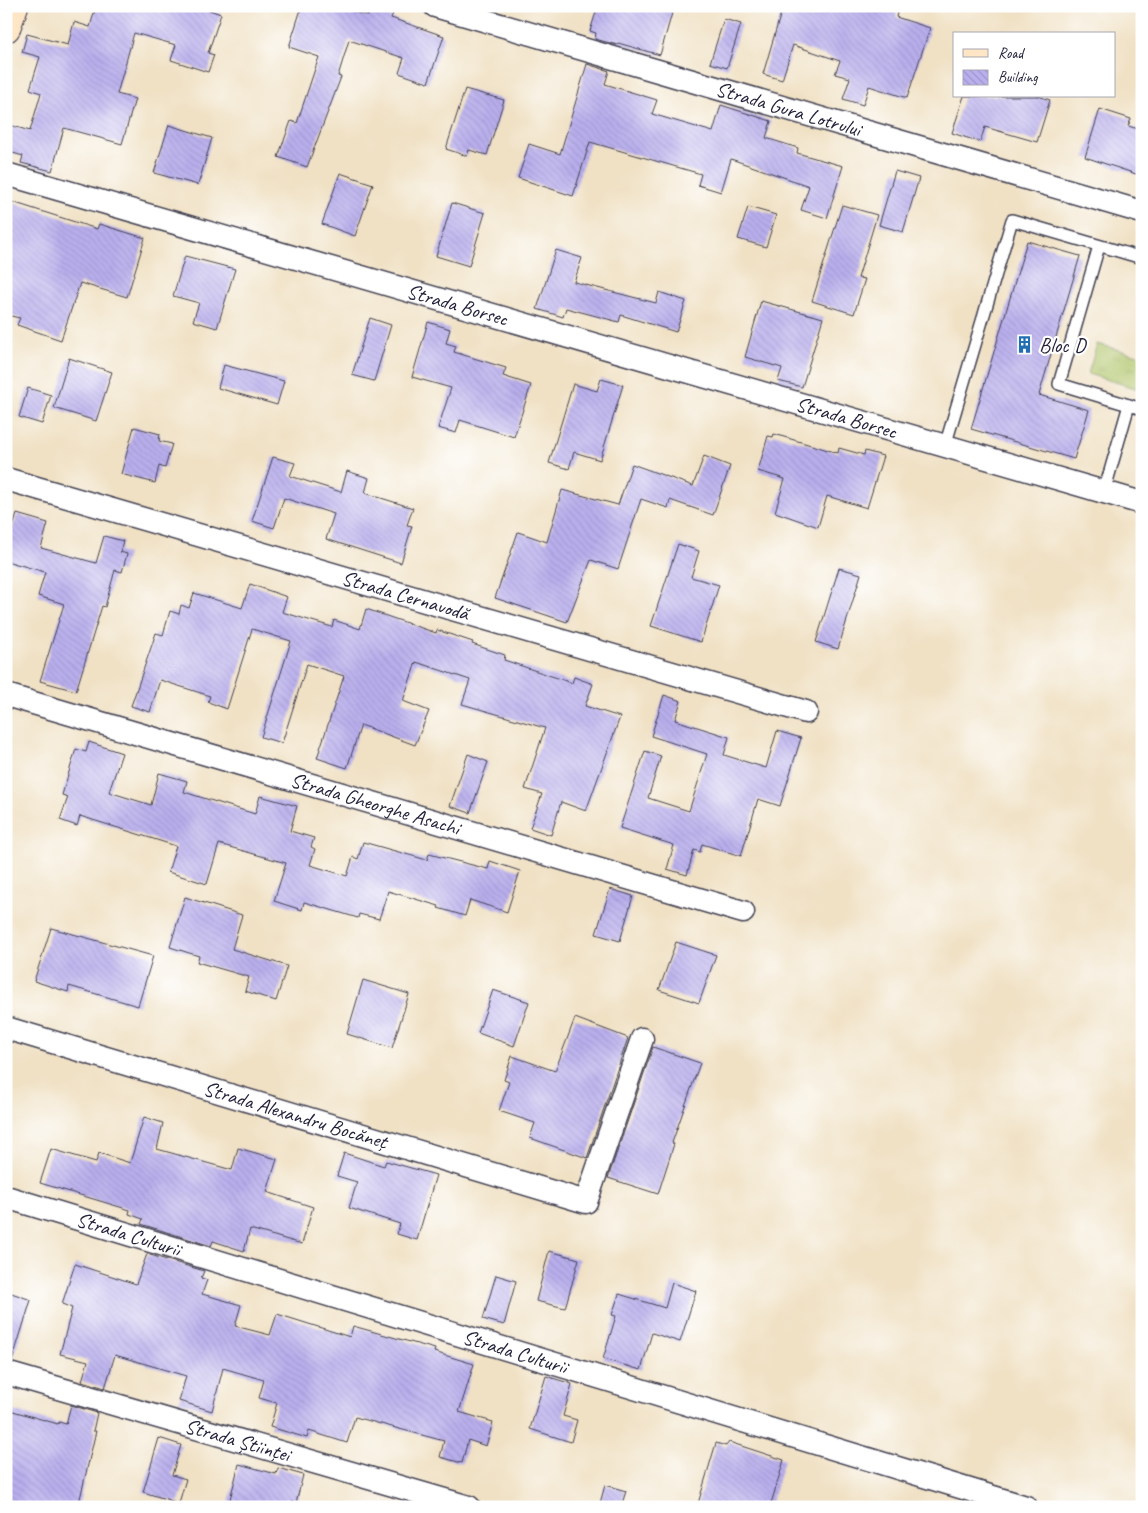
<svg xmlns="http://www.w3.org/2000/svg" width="1148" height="1513" viewBox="0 0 1148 1513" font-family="Caveat,sans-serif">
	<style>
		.grass { fill: url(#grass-tufts); stroke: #697452 }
		.building { fill: url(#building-back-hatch) }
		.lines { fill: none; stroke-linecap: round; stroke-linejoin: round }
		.lane-casing { stroke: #413f50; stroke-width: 14 }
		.street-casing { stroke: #413f50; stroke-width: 25 }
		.secondary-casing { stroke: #413f50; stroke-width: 30 }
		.lane { stroke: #fff; stroke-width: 11 }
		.street { stroke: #fff; stroke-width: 22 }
		.secondary { stroke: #fde5c5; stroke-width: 28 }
		.labels { text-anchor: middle; stroke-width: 4.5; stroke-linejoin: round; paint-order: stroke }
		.street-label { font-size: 21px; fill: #22223b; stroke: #fff }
		.poi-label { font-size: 21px; fill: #22223b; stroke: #fff; text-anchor: start }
	</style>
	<defs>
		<pattern id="grass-tufts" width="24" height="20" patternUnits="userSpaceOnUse" patternTransform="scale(1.25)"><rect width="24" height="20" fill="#b0c569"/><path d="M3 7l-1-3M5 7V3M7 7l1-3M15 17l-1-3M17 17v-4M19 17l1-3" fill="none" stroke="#97a95c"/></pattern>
		<pattern id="building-back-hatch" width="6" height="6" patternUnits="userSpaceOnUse" patternTransform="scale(1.25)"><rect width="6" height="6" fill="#b9afed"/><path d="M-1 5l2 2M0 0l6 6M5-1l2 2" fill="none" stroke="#9f96cc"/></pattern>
	</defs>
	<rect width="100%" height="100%" fill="#fff"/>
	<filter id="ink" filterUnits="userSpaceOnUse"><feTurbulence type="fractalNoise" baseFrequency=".02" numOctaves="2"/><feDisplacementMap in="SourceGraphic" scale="10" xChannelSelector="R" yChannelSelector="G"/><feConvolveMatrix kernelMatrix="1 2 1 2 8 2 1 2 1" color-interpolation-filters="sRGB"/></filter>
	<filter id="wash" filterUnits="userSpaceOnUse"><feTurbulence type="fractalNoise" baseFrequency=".0096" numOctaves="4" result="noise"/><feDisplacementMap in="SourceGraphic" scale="20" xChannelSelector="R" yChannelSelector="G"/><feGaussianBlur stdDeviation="1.12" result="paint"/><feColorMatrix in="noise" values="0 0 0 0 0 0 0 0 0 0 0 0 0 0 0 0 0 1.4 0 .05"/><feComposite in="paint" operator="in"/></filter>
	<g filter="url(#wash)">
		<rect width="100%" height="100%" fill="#f0e1c4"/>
		<polygon class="grass" points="1097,344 1142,356 1142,390 1088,374"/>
		<g id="blocks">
			<g class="building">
				<polygon points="96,6 197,6 221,14 208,53 214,55 208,72 171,60 176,45 134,33 117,94 135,99 122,144 64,128 52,171 21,163 23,156 6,151 6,124 30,131 41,93 30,89 40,57 22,52 27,34 68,45 74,22 90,27"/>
				<polygon points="302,6 335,6 368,16 372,6 380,6 394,11 391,18 444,36 428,83 399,73 404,58 349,40 338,76 341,77 307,167 278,157 291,121 297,123 319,57 289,47"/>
				<polygon points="598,6 674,6 660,55 618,43 617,45 595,39 596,33 590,31"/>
				<polygon points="783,6 801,6 817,11 819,6 899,6 896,17 930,28 907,98 869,86 863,105 843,99 850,78 835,74 840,61 793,45 782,80 763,74"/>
				<polygon points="724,19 741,24 727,68 710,63"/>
				<polygon points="587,64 609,71 605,84 657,100 652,114 713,132 721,105 771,121 766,138 798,148 797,153 843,166 827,218 801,210 809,186 731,159 721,192 698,185 701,174 590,142 573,196 518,178 529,144 560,154"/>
				<polygon points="465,89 504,100 487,155 469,150 467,156 446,149"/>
				<polygon points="964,96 1038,96 1050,100 1037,142 985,127 980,142 952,133"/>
				<polygon points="1100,109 1131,119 1128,126 1142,130 1142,176 1085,157"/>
				<polygon points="169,125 212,138 198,185 154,173"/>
				<polygon points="895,171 919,178 903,232 879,225"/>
				<polygon points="340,173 373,184 355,236 322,224"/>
				<polygon points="6,200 97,229 99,224 145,238 127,297 80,283 61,340 17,325 20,318 6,315"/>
				<polygon points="452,203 485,213 469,266 436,256"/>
				<polygon points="842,205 877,215 858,278 865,279 854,314 812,301"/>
				<polygon points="748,207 776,215 766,247 738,239"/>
				<polygon points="1027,241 1080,256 1039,395 1089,410 1074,459 971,429"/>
				<polygon points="556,250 582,258 574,282 656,303 659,292 686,301 676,332 621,315 619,322 566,308 563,317 537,309"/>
				<polygon points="185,256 235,269 217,328 193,321 199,303 173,296"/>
				<polygon points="761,301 823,318 802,387 778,381 782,368 745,357"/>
				<polygon points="370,318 391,325 374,381 352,375"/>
				<polygon points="428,322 450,329 446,343 456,346 454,352 506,368 503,376 531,385 514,437 460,420 456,433 438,428 451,388 412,377"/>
				<polygon points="69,358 112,372 96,421 54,408"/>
				<polygon points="224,365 284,381 277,405 218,388"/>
				<polygon points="601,379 623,385 600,460 574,452 569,469 549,463 573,384 597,391"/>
				<polygon points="28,388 51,395 42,424 19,417"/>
				<polygon points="134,427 160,434 159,441 172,444 165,468 159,466 155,483 121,474"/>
				<polygon points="774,434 838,453 839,448 864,455 865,451 883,456 867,508 827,496 818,527 775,512 785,479 758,471 768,436 773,437"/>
				<polygon points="704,456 730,466 713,515 670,500 668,508 641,499 618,569 591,560 567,622 495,598 518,532 547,542 562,490 618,505 632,464 693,486"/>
				<polygon points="273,457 295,463 290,476 341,492 347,471 369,478 365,493 413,508 407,525 412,526 401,563 326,539 334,514 284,498 274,528 252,521"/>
				<polygon points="17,514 48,523 41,548 96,563 104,536 123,541 120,552 127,554 122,572 115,570 105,607 102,606 76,691 40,681 64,604 38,596 45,572 6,561 6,549"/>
				<polygon points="678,544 699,551 691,577 719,585 701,642 651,626"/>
				<polygon points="839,568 861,574 838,649 816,642"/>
				<polygon points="250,584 287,597 282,612 332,627 334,620 360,629 366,609 436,633 437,630 473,642 472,644 505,655 504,660 572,683 574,677 593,684 585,706 620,717 586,811 561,802 551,835 530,828 542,794 525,789 545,728 462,704 470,680 416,662 403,701 429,711 415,745 361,725 347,768 317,758 344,676 307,664 282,743 261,737 291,641 252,629 227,709 208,702 210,696 160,680 150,712 131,706 156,633 163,635 170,611 179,614 181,605 189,608 194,593 242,608"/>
				<polygon points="664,695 681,701 675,720 729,737 724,755 766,768 777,731 801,738 780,806 758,799 741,856 702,844 700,852 694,850 687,875 667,869 674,845 620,828 645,751 661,756 648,798 689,811 707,754 651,736"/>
				<polygon points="89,742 122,753 109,792 151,805 159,773 187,781 184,792 255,814 260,796 297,806 290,831 314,838 311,847 315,849 310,865 347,876 353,857 358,859 363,842 427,860 429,854 488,869 490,861 520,871 507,912 470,900 465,916 438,908 439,906 388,891 379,919 359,914 358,918 304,902 302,910 274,901 286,863 219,844 207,884 168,872 176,846 80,816 77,826 60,820 68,797 62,795 76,749 86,752"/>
				<polygon points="468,754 488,762 470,813 450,806"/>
				<polygon points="610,889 633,896 620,941 596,934"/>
				<polygon points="185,897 242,915 232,949 287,966 276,1001 245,991 249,977 197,962 199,956 170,947"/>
				<polygon points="51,928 153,956 138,1006 69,986 68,992 34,981"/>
				<polygon points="676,942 716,955 699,1003 659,990"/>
				<polygon points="363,980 409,994 392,1048 347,1034"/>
				<polygon points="493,990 529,1002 514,1046 478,1033"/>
				<polygon points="575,1018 628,1038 587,1158 530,1138 535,1123 499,1111 509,1082 504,1080 512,1056 555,1071"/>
				<polygon points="653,1047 700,1063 672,1143 674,1144 658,1194 608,1178"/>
				<polygon points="144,1117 163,1123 157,1149 232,1170 238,1148 277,1159 267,1192 313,1207 302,1244 250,1229 244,1251 213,1241 211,1246 141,1224 143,1219 129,1214 130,1210 40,1183 51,1149 96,1162 99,1153 130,1163"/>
				<polygon points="344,1153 384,1166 386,1161 436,1175 417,1240 397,1234 400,1224 349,1208 357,1182 337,1176"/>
				<polygon points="549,1251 579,1259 565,1308 536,1301"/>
				<polygon points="147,1254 204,1271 201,1278 207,1280 202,1294 241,1305 235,1326 270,1335 277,1314 350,1337 353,1326 435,1349 434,1352 474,1364 459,1412 493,1422 486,1446 468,1440 462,1463 440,1457 444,1441 355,1417 347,1443 309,1431 307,1438 270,1427 277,1403 259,1398 264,1380 223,1368 212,1411 179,1401 186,1376 115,1355 105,1388 82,1381 88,1361 60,1354 72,1308 62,1304 75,1264 136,1284"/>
				<polygon points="496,1275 516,1281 504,1325 483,1319"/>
				<polygon points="672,1283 696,1291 680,1342 652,1333 641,1370 603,1359 616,1316 612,1315 619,1294 665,1308"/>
				<polygon points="6,1291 31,1300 12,1361 6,1360"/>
				<polygon points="546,1376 572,1384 563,1416 577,1420 571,1442 530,1429"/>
				<polygon points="71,1405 97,1413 93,1431 96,1431 78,1507 6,1507 6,1409 58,1424 59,1422 66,1424"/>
				<polygon points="159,1438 181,1445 172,1475 186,1479 179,1503 143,1492"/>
				<polygon points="729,1442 784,1460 770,1507 697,1507 716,1443 726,1446"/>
				<polygon points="239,1464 276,1474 278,1468 303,1475 296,1503 292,1502 291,1507 228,1507"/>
				<polygon points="605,1485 626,1491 621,1507 599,1507"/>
			</g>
		</g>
	</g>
	<g filter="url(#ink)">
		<use href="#blocks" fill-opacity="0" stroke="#413f50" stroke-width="1"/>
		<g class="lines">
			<defs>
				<g id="lane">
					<polyline points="1099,246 1059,384 1142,409"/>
					<polyline points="945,446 1012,220 1142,258"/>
					<polyline points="1104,492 1129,405"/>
				</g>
				<g id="street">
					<path id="s1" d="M435,6L1142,212"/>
					<path id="s2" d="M6,174L1142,503"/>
					<path id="s3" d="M6,479L806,712"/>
					<path id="s4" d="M6,695L743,912"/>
					<path id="s5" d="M6,1028L586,1202L642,1039"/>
					<path id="s6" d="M6,1197L1026,1507"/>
					<path id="s7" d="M6,1373L469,1507"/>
				</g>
				<polyline id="secondary" points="6,28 14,6"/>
			</defs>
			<use href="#lane" class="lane-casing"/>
			<use href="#street" class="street-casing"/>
			<use href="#secondary" class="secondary-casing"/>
			<use href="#lane" class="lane"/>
			<use href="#street" class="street"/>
			<use href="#secondary" class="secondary"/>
		</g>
	</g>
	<defs>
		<symbol id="building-bare" viewBox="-9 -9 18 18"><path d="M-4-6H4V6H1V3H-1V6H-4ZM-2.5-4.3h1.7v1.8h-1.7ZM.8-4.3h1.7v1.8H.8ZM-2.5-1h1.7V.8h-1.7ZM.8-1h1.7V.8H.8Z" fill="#1f6fb2" stroke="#fff" stroke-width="2.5" paint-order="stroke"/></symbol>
	</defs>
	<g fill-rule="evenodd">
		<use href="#building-bare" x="1012" y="332" width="25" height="25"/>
	</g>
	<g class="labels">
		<g class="street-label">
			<text dy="7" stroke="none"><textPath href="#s1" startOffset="368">Strada Gura Lotrului</textPath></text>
			<text dy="7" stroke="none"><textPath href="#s2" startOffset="470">Strada Borsec</textPath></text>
			<text dy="7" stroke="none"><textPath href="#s2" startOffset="875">Strada Borsec</textPath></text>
			<text dy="7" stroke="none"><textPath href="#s3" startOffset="416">Strada Cernavodă</textPath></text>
			<text dy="7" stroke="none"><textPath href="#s4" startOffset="385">Strada Gheorghe Asachi</textPath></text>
			<text dy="7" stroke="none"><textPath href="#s5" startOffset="302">Strada Alexandru Bocăneț</textPath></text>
			<text dy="7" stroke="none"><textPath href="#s6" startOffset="128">Strada Culturii</textPath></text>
			<text dy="7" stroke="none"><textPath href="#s6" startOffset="532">Strada Culturii</textPath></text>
			<text dy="7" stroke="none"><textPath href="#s7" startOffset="241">Strada Științei</textPath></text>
		</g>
		<g class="poi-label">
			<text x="1039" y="352">Bloc D</text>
		</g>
	</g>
	<rect width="1148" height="1513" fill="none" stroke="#fff" stroke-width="25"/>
	<rect x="953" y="32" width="162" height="65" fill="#ffffff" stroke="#a7a7b1"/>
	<rect x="963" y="49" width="25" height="8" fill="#fde5c5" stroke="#a7a7b1"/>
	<text x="998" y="58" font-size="15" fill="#22223b">Road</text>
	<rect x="963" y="70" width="25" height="15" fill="url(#building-back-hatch)" stroke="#a7a7b1"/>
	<text x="998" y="82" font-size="15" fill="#22223b">Building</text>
</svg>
